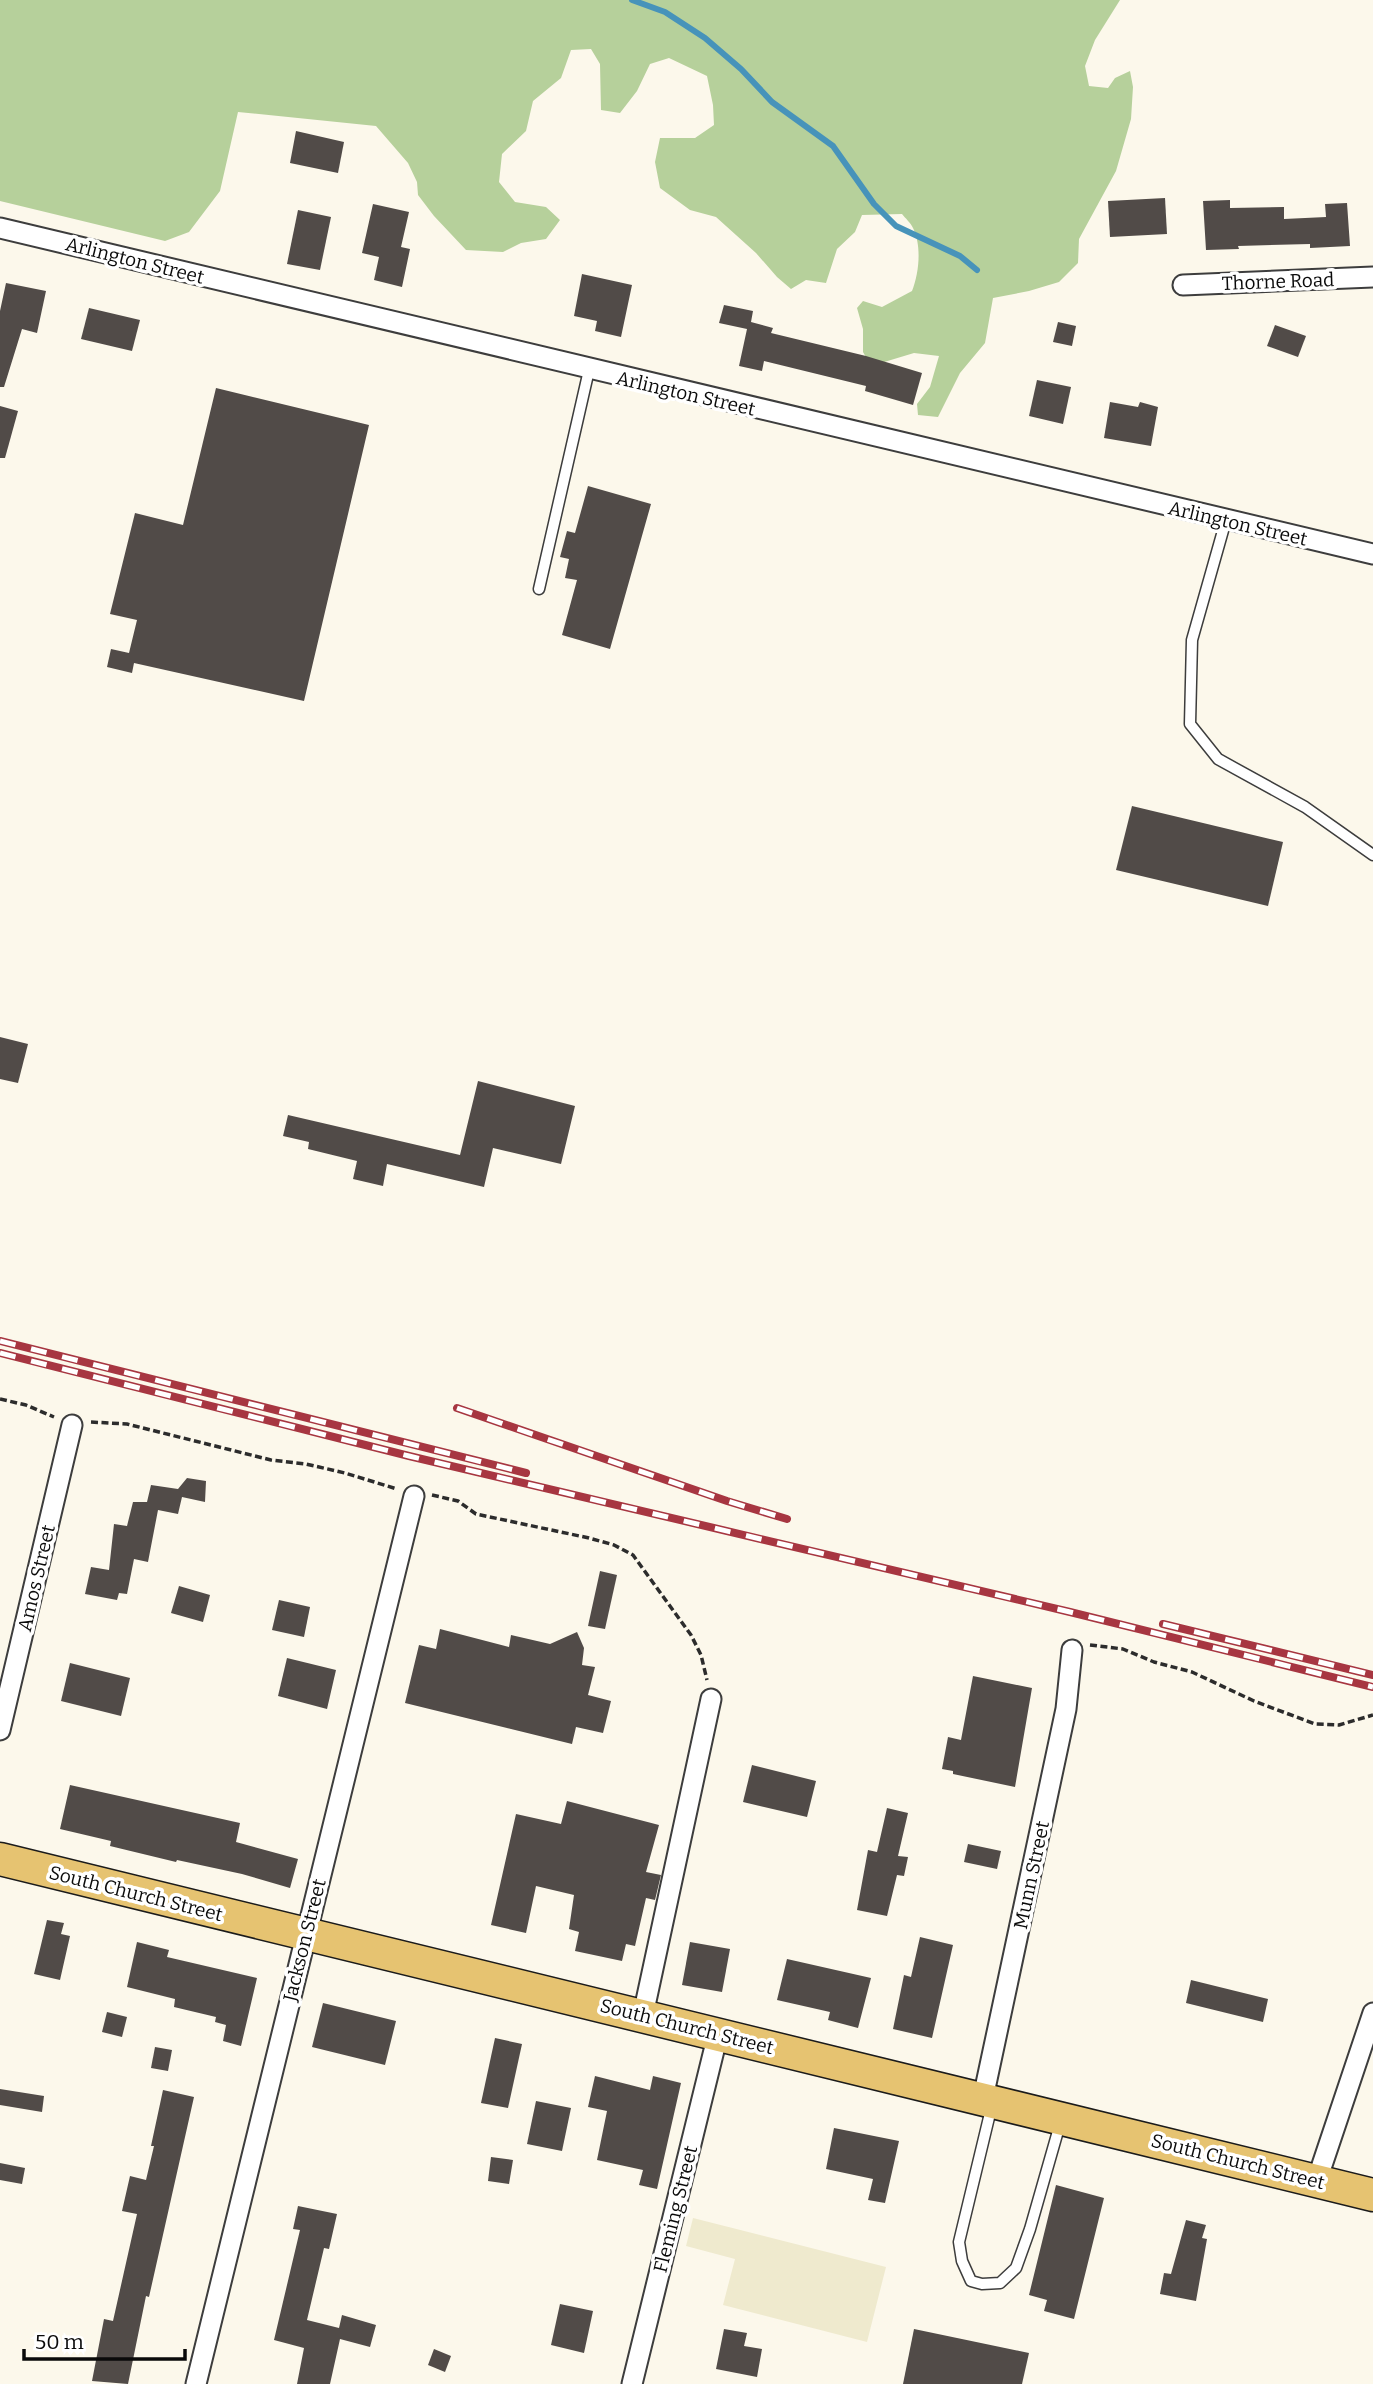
<svg xmlns="http://www.w3.org/2000/svg" width="1373" height="2384" viewBox="0 0 1373 2384" font-family="Bitter,serif">
	<style>
		.farmland { fill: #efeace }
		.forest { fill: #b6d09b }
		.lines { fill: none; stroke-linecap: round; stroke-linejoin: round }
		.stream { stroke: #4793ba; stroke-width: 6 }
		.building { fill: #514b48 }
		.service-casing { stroke: #3d3d3d; stroke-width: 13 }
		.minor-casing { stroke: #3d3d3d; stroke-width: 23 }
		.primary-casing { stroke: #1b1b1b; stroke-width: 35 }
		.path { stroke: #2c2c2c; stroke-width: 3.5; stroke-dasharray: 7 3.5; stroke-linecap: butt }
		.service { stroke: #fff; stroke-width: 10 }
		.minor { stroke: #fff; stroke-width: 19 }
		.primary { stroke: #e6c371; stroke-width: 32 }
		.rail-casing { stroke: #a73641; stroke-width: 8 }
		.rail { stroke: #fff; stroke-width: 5; stroke-dasharray: 16; stroke-linecap: butt }
		.labels { text-anchor: middle; stroke-width: 7; stroke-linejoin: round; paint-order: stroke }
		.street-label { font-size: 19px; fill: #0a0a0a; stroke: #fff }
	</style>
	<rect width="100%" height="100%" fill="#fcf8eb"/>
	<polygon class="farmland" points="693,2218 886,2267 867,2342 723,2305 735,2259 686,2246"/>
	<path class="forest" d="M0,0H1120L1095,40L1085,66L1089,86L1108,88L1115,78L1130,71L1133,87L1131,119L1116,171L1079,239L1078,263L1059,282L1029,291L993,298L985,343L960,373L938,417L918,415L917,404L930,387L939,356L914,353L871,366L863,352V329L857,308L863,301L882,307L912,291C919,273 922,246 913,228C911,223 905,218 902,214L862,215L855,232L837,249L826,283L806,280L791,289L777,277L756,253L716,217L690,210L660,188L655,162L660,138H695L714,125L713,105L707,76L669,58L650,64L637,91L620,113L601,110L600,64L591,49L571,50L561,78L533,101L526,131L502,154L499,182L515,202L546,207L560,220L546,239L521,243L503,252L466,250L434,216L418,195L417,182L408,163L376,126L238,112L220,191L189,232L165,241L0,201Z"/>
	<g class="lines">
		<polyline class="stream" points="632,0 665,12 705,38 741,69 772,102 833,146 874,204 896,226 960,256 977,270"/>
	</g>
	<g class="building">
		<polygon points="296,131 344,142 338,173 290,163"/>
		<polygon points="1165,198 1167,234 1110,237 1108,201"/>
		<polygon points="1230,200 1230,208 1284,207 1284,219 1326,217 1325,204 1347,203 1350,246 1310,248 1310,244 1238,246 1239,249 1206,250 1203,201"/>
		<polygon points="373,204 409,212 401,247 410,249 402,287 374,280 379,257 362,253"/>
		<polygon points="298,210 331,217 320,270 287,264"/>
		<polygon points="582,274 632,285 621,337 595,331 597,321 574,316"/>
		<polygon points="6,283 46,291 37,333 22,329 4,387 0,387 0,311"/>
		<polygon points="724,305 753,311 751,322 773,328 771,333 866,356 922,373 913,405 865,391 866,386 764,361 762,371 739,366 747,329 719,323"/>
		<polygon points="89,308 140,320 132,351 81,339"/>
		<polygon points="1058,322 1076,326 1072,346 1053,342"/>
		<polygon points="1275,325 1306,336 1298,357 1267,346"/>
		<polygon points="1037,380 1071,387 1063,424 1029,416"/>
		<polygon points="216,388 369,425 304,701 134,663 132,673 107,667 111,649 129,653 137,620 110,614 135,513 183,525"/>
		<polygon points="1110,402 1138,407 1140,402 1158,407 1151,446 1104,438"/>
		<polygon points="0,406 18,411 5,458 0,458"/>
		<polygon points="588,486 651,504 610,649 562,635 577,580 565,578 569,559 560,557 567,531 575,533"/>
		<polygon points="1132,806 1283,842 1268,906 1116,870"/>
		<polygon points="0,1037 28,1044 18,1083 0,1079"/>
		<polygon points="478,1081 575,1106 561,1164 493,1148 484,1187 387,1164 383,1186 353,1179 357,1161 308,1149 309,1142 283,1136 288,1115 460,1155"/>
		<polygon points="187,1478 206,1481 205,1502 182,1497 178,1514 158,1510 148,1562 134,1559 127,1594 119,1593 117,1600 85,1594 91,1567 109,1570 114,1524 127,1526 133,1502 147,1502 151,1485 178,1489"/>
		<polygon points="600,1571 617,1575 605,1629 588,1626"/>
		<polygon points="179,1586 210,1595 203,1622 171,1613"/>
		<polygon points="279,1600 310,1607 304,1637 272,1630"/>
		<polygon points="440,1629 509,1647 511,1635 550,1644 577,1632 584,1648 582,1665 595,1667 588,1695 611,1701 603,1733 576,1727 572,1744 405,1703 419,1645 436,1649"/>
		<polygon points="287,1658 336,1670 327,1709 278,1696"/>
		<polygon points="70,1663 130,1678 121,1716 61,1701"/>
		<polygon points="973,1676 1032,1688 1015,1787 953,1774 953,1771 942,1769 948,1737 961,1740"/>
		<polygon points="752,1765 816,1781 807,1817 743,1802"/>
		<polygon points="70,1785 240,1823 236,1842 298,1859 290,1888 242,1874 177,1860 176,1862 110,1846 111,1841 60,1829"/>
		<polygon points="567,1801 659,1825 646,1872 661,1875 655,1900 646,1898 635,1946 626,1944 622,1961 575,1951 579,1932 569,1929 574,1895 536,1886 526,1933 491,1925 516,1814 561,1824"/>
		<polygon points="887,1808 908,1813 898,1856 908,1857 904,1876 897,1875 887,1916 857,1910 868,1850 877,1852"/>
		<polygon points="968,1844 1001,1851 997,1869 964,1862"/>
		<polygon points="47,1920 64,1923 61,1934 70,1936 60,1980 34,1974"/>
		<polygon points="920,1937 953,1945 932,2038 893,2029 904,1975 911,1977"/>
		<polygon points="137,1942 169,1950 167,1957 257,1978 241,2046 223,2041 226,2025 215,2022 216,2017 174,2007 175,1999 127,1987"/>
		<polygon points="690,1942 730,1949 722,1992 682,1985"/>
		<polygon points="787,1959 871,1978 858,2028 828,2020 830,2012 777,2000"/>
		<polygon points="1191,1980 1268,1999 1263,2022 1186,2003"/>
		<polygon points="323,2003 396,2021 385,2065 312,2047"/>
		<polygon points="107,2012 127,2017 122,2037 102,2032"/>
		<polygon points="495,2038 522,2044 508,2108 481,2103"/>
		<polygon points="155,2047 172,2050 168,2071 151,2068"/>
		<polygon points="595,2076 650,2090 653,2076 681,2083 657,2189 639,2185 643,2170 597,2160 607,2111 588,2107"/>
		<polygon points="0,2089 44,2096 42,2112 0,2105"/>
		<polygon points="163,2090 194,2097 149,2297 146,2296 128,2384 92,2381 104,2319 113,2321 137,2214 122,2211 130,2176 146,2180 154,2146 151,2146"/>
		<polygon points="536,2101 571,2108 562,2151 527,2144"/>
		<polygon points="834,2128 899,2141 885,2203 868,2200 873,2179 826,2169"/>
		<polygon points="491,2157 513,2160 509,2184 488,2181"/>
		<polygon points="0,2163 25,2168 22,2184 0,2180"/>
		<polygon points="1056,2185 1104,2198 1074,2319 1044,2311 1047,2300 1029,2295"/>
		<polygon points="298,2206 337,2214 329,2249 324,2248 307,2320 339,2328 342,2315 376,2325 370,2347 340,2339 330,2384 297,2384 304,2348 274,2340 300,2230 293,2229"/>
		<polygon points="1186,2220 1206,2225 1202,2238 1207,2239 1196,2301 1160,2294 1164,2273 1171,2274"/>
		<polygon points="560,2304 593,2311 584,2353 551,2345"/>
		<polygon points="724,2329 747,2333 744,2346 762,2349 757,2377 716,2369"/>
		<polygon points="914,2329 1029,2353 1022,2384 903,2384"/>
		<polygon points="434,2349 451,2356 445,2372 428,2365"/>
	</g>
	<g class="lines">
		<defs>
			<g id="service">
				<polyline points="1226,520 1192,640 1190,724 1218,759 1305,807 1373,855"/>
				<polyline points="539,589 589,370"/>
				<polyline points="992,2105 959,2242 962,2261 971,2281 982,2284 1000,2283 1016,2268 1030,2229 1060,2124"/>
			</g>
			<g id="minor">
				<polyline points="0,228 1373,554"/>
				<polyline points="1183,285 1373,277"/>
				<polyline points="0,1730 72,1425"/>
				<polyline points="643,2015 711,1699"/>
				<polyline points="983,2098 1066,1709 1072,1650"/>
				<polyline points="1317,2180 1373,2013"/>
				<polyline points="196,2384 414,1496"/>
				<polyline points="632,2384 718,2034"/>
			</g>
			<polyline id="primary" points="0,1859 1373,2195"/>
		</defs>
		<use href="#service" class="service-casing"/>
		<use href="#minor" class="minor-casing"/>
		<use href="#primary" class="primary-casing"/>
		<g class="path">
			<polyline points="0,1399 26,1405 54,1417"/>
			<polyline points="91,1422 127,1424 271,1460 306,1464 345,1473 397,1489"/>
			<polyline points="432,1495 458,1501 476,1514 589,1538 614,1545 633,1555 691,1635 701,1655 707,1680"/>
			<polyline points="1090,1645 1123,1649 1154,1662 1192,1672 1254,1701 1315,1724 1339,1725 1373,1715"/>
		</g>
		<use href="#service" class="service"/>
		<use href="#minor" class="minor"/>
		<use href="#primary" class="primary"/>
		<defs>
			<g id="rail">
				<polyline points="0,1341 526,1473"/>
				<polyline points="0,1353 409,1456 1070,1612 1373,1687"/>
				<polyline points="457,1408 727,1501 787,1519"/>
				<polyline points="1163,1624 1373,1675"/>
			</g>
		</defs>
		<use href="#rail" class="rail-casing"/>
		<use href="#rail" class="rail"/>
	</g>
	<g class="labels">
		<g class="street-label">
			<text transform="translate(135 260) rotate(14)" y="7">Arlington Street</text>
			<text transform="translate(1278 281) rotate(-2)" y="7">Thorne Road</text>
			<text transform="translate(686 393) rotate(13)" y="7">Arlington Street</text>
			<text transform="translate(1238 523) rotate(13)" y="7">Arlington Street</text>
			<text transform="translate(36 1578) rotate(-77)" y="7">Amos Street</text>
			<text transform="translate(1031 1875) rotate(-78)" y="7">Munn Street</text>
			<text transform="translate(136 1893) rotate(14)" y="7">South Church Street</text>
			<text transform="translate(304 1940) rotate(-76)" y="7">Jackson Street</text>
			<text transform="translate(687 2026) rotate(14)" y="7">South Church Street</text>
			<text transform="translate(1238 2161) rotate(14)" y="7">South Church Street</text>
			<text transform="translate(675 2209) rotate(-76)" y="7">Fleming Street</text>
		</g>
	</g>
	<path d="M24 2349v10h161v-10" fill="none" stroke="#0a0a0a" stroke-width="3.5"/>
	<text x="35" y="2349" font-size="21" fill="#0a0a0a" stroke="#ffffff" stroke-width="5" paint-order="stroke">50 m</text>
</svg>
